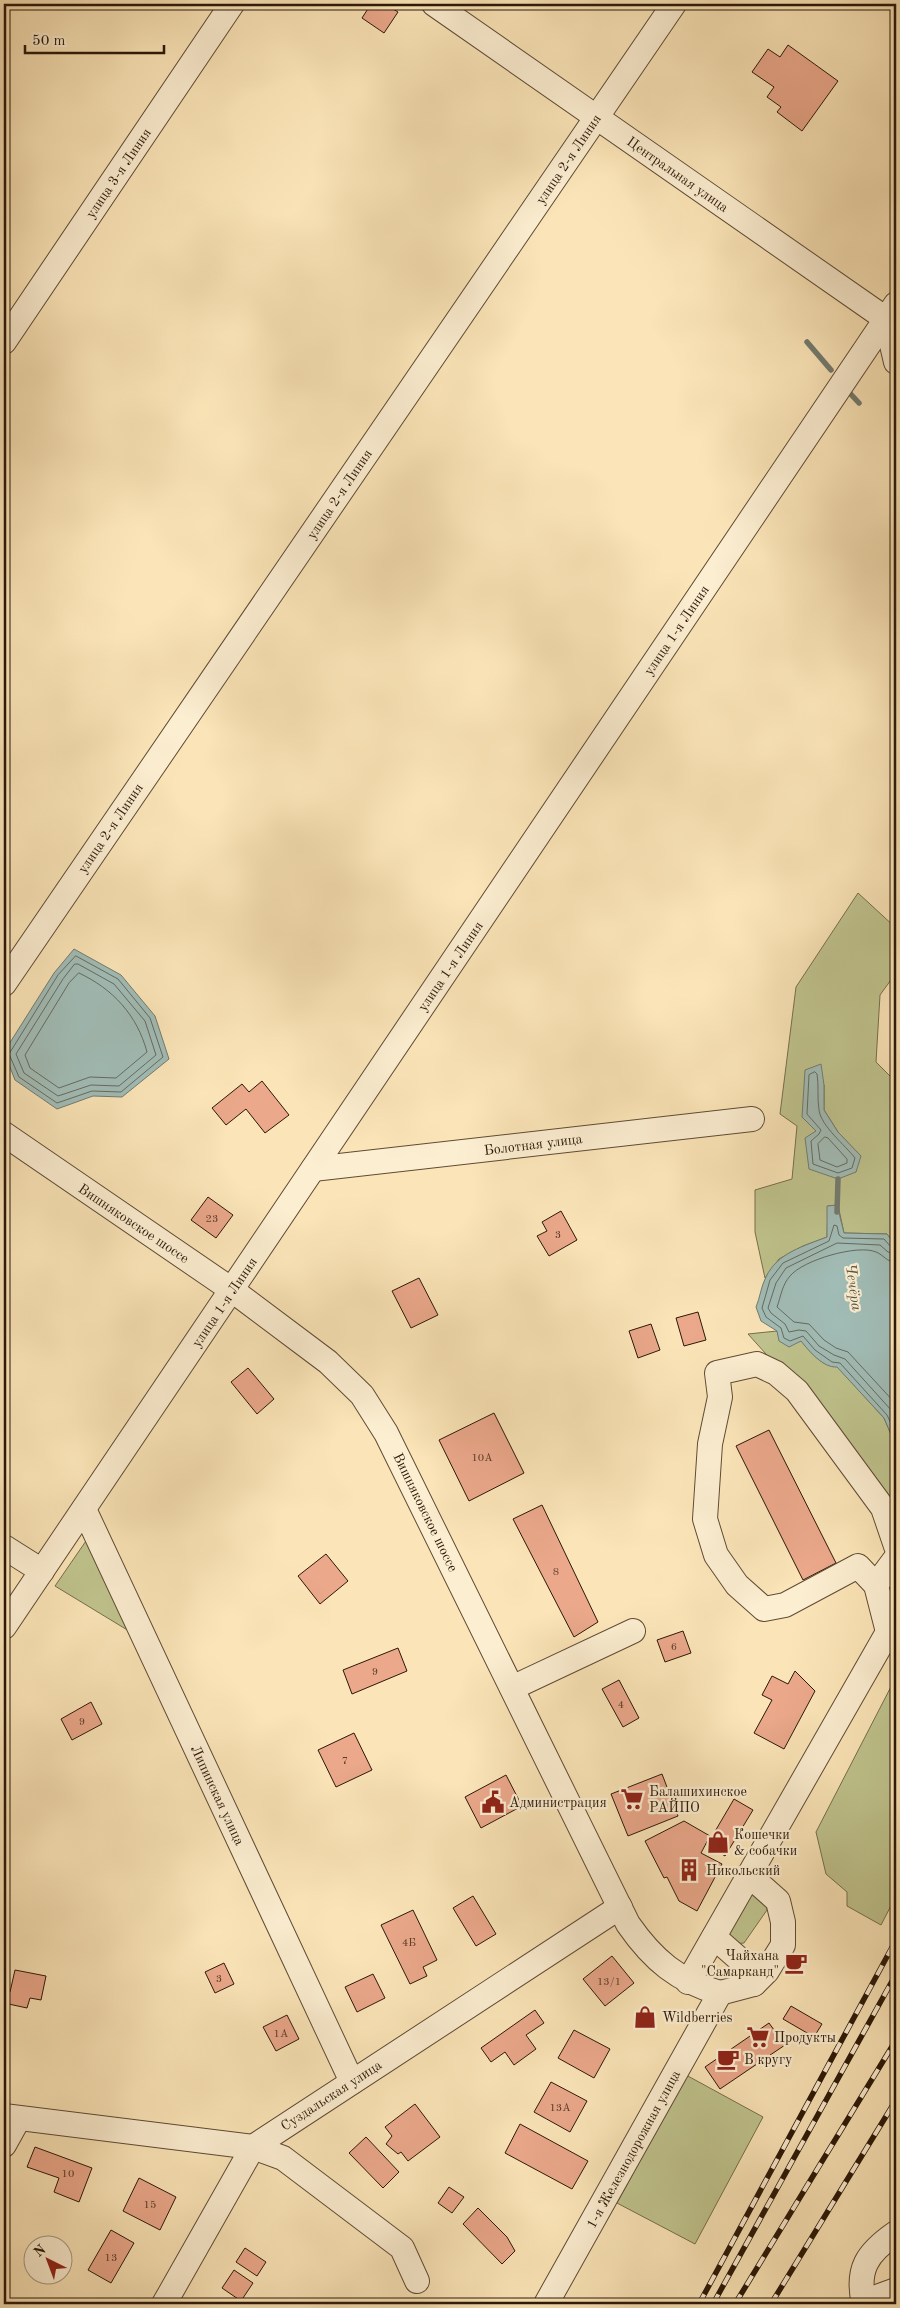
<svg xmlns="http://www.w3.org/2000/svg" width="900" height="2308" viewBox="0 0 900 2308" font-family="'Old Standard TT',serif">
	<style>
		.green { fill: #c0c48e; stroke: #766e4b; fill-rule: evenodd }
		.water { fill: #a1bdb7; stroke: #727b71 }
		.lines { fill: none; stroke-linecap: round; stroke-linejoin: round }
		.shore { stroke: #666a60; stroke-width: 1 }
		.stream { stroke: #727b71; stroke-width: 5.5 }
		.building { fill: #eba88b; stroke: #2b1808 }
		.minor-casing { stroke: #5f4b34; stroke-width: 26 }
		.minor { stroke: #fceed1; stroke-width: 24 }
		.rail-casing { stroke: #2b1808; stroke-width: 5.5 }
		.rail { stroke: #fceed1; stroke-width: 4; stroke-dasharray: 11; stroke-linecap: butt }
		.labels { text-anchor: middle; stroke-width: 4.5; stroke-linejoin: round; paint-order: stroke }
		.number-label { font-size: 11px; fill: #5b3c29 }
		.street-label { font-size: 14px; fill: #2b1808; stroke: #fceed1 }
		.poi-label { font-size: 14px; fill: #2b1808; stroke: #fceed1; text-anchor: start }
		.water-label { font-size: 15px; font-style: italic; fill: #545245; stroke: #fceed1 }
	</style>
	<rect width="100%" height="100%" fill="#fbe5b8"/>
	<filter id="stains"><feTurbulence type="fractalNoise" baseFrequency=".004" numOctaves="4"/><feColorMatrix values="0 0 0 0 .2 0 0 0 0 .09 0 0 0 0 .02 0 0 0 .5 -.17"/></filter>
	<radialGradient id="worn" r=".72"><stop offset=".6" stop-color="#630" stop-opacity="0"/><stop offset="1" stop-color="#630" stop-opacity=".3"/></radialGradient>
	<g class="green">
		<path d="M858,893L896,928V973L880,995L876,1062L896,1082V1246L887,1234L844,1233L838,1205L828,1206L827,1237L803,1246L779,1259L765,1278L755,1232V1190L792,1179L797,1126L780,1114L796,987ZM824,1085V1110L838,1132L860,1156L816,1131Z"/>
		<path d="M777,1331L780,1341L801,1340C809,1351 823,1368 837,1366L884,1418L896,1446V1517L775,1364L748,1334Z"/>
		<polygon points="88,1538 129,1631 55,1586"/>
		<polygon points="896,1677 896,1896 881,1925 847,1906 847,1892 826,1874 816,1832"/>
		<polygon points="754,1894 766,1903 767,1910 744,1943 732,1944 726,1936 749,1896"/>
		<polygon points="686,2075 763,2117 695,2244 617,2203"/>
	</g>
	<g class="water">
		<polygon points="74,949 121,975 155,1016 169,1059 122,1097 93,1096 57,1109 15,1080 4,1052 54,973"/>
		<polygon points="821,1064 824,1085 824,1110 838,1132 861,1156 856,1172 838,1179 809,1169 805,1138 816,1131 802,1117 805,1070"/>
		<path d="M837,1205L844,1233L887,1234L896,1246V1446L884,1418L837,1367C823,1368 809,1351 801,1341L789,1347L779,1341L777,1331L761,1321L756,1307C760,1298 761,1286 766,1277C777,1253 804,1246 827,1237V1206Z"/>
	</g>
	<g class="lines">
		<g class="shore">
			<polygon points="76,956 118,979 150,1018 163,1057 121,1092 92,1091 57,1103 19,1077 9,1054 58,975"/>
			<polygon points="75,964 78,964 114,984 145,1021 156,1055 119,1086 91,1085 58,1096 24,1073 16,1054 63,979"/>
			<path d="M79,973C113,989 137,1015 147,1052L116,1078L90,1077L59,1088L30,1068L25,1055L69,983Z"/>
			<path d="M815,1072L817,1074C819,1085 817,1098 819,1110C821,1126 845,1145 855,1158L852,1168L838,1173L813,1164L811,1141L819,1134L821,1130L807,1114L809,1075Z"/>
			<polygon points="825,1137 828,1138 847,1159 847,1163 837,1167 820,1160 818,1144"/>
			<polyline points="896,1248 891,1247 884,1239 843,1238 839,1235 837,1226 834,1225 829,1241 783,1263 770,1280 762,1308 766,1317 781,1328 784,1338 790,1341 803,1336 815,1350 832,1362 840,1363 887,1415 896,1434"/>
			<polyline points="896,1254 888,1252 880,1245 837,1243 786,1268 776,1283 768,1308 771,1313 785,1324 789,1332 799,1330 806,1331 819,1346 834,1355 845,1359 892,1411 896,1419"/>
			<path d="M896,1262C886,1262 884,1255 876,1252C858,1244 803,1260 790,1276C782,1285 781,1296 777,1307L794,1322L809,1324L824,1340L836,1348L848,1352L896,1404"/>
		</g>
		<g class="stream">
			<polyline points="807,342 831,370"/>
			<polyline points="846,389 859,403"/>
			<polyline points="837,1212 838,1179"/>
		</g>
	</g>
	<g class="building">
		<polygon points="371,4 385,4 398,12 384,33 362,18"/>
		<polygon points="788,45 838,81 802,131 777,112 781,107 767,97 774,87 752,72 768,49 780,57"/>
		<polygon points="262,1081 289,1115 265,1133 246,1109 226,1125 212,1108 242,1084 249,1092"/>
		<polygon points="208,1197 233,1215 216,1238 191,1220"/>
		<polygon points="561,1211 577,1240 549,1256 537,1236 547,1231 542,1222"/>
		<polygon points="419,1278 438,1315 411,1328 392,1291"/>
		<polygon points="698,1312 706,1340 684,1346 676,1318"/>
		<polygon points="651,1324 660,1350 638,1358 629,1331"/>
		<polygon points="248,1368 274,1399 257,1414 231,1382"/>
		<polygon points="494,1413 524,1473 469,1501 439,1440"/>
		<polygon points="769,1430 836,1563 803,1580 736,1446"/>
		<polygon points="542,1505 598,1622 574,1637 513,1519"/>
		<polygon points="326,1554 348,1581 320,1604 298,1576"/>
		<polygon points="683,1631 691,1653 665,1662 657,1640"/>
		<polygon points="398,1648 407,1671 352,1694 343,1670"/>
		<polygon points="795,1671 815,1691 784,1749 754,1733 772,1700 762,1695 772,1676 788,1684"/>
		<polygon points="619,1680 639,1718 623,1727 602,1689"/>
		<polygon points="91,1702 102,1724 72,1740 61,1719"/>
		<polygon points="354,1733 372,1770 336,1787 318,1750"/>
		<polygon points="662,1774 678,1816 628,1836 611,1794"/>
		<polygon points="506,1775 522,1806 481,1828 465,1797"/>
		<polygon points="734,1799 753,1810 725,1856 707,1845"/>
		<polygon points="684,1821 710,1836 701,1853 722,1864 697,1911 679,1901 667,1877 664,1878 645,1841"/>
		<polygon points="473,1896 496,1934 476,1946 453,1908"/>
		<polygon points="413,1910 437,1960 423,1967 427,1976 410,1984 381,1925"/>
		<polygon points="612,1956 634,1983 605,2006 583,1979"/>
		<polygon points="224,1963 234,1984 215,1993 205,1972"/>
		<polygon points="15,1970 46,1976 41,2000 30,1998 27,2008 4,2003 4,1990 10,1992"/>
		<polygon points="373,1974 385,1998 357,2012 345,1987"/>
		<polygon points="791,2006 822,2024 814,2037 783,2019"/>
		<polygon points="535,2010 544,2023 526,2035 536,2049 514,2065 505,2052 491,2062 481,2048"/>
		<polygon points="287,2015 299,2039 276,2051 263,2027"/>
		<polygon points="769,2023 785,2045 720,2089 705,2067"/>
		<polygon points="574,2030 610,2049 594,2078 558,2058"/>
		<polygon points="551,2082 587,2101 570,2132 534,2112"/>
		<polygon points="415,2104 440,2137 408,2161 401,2152 398,2154 386,2144 392,2136 385,2127"/>
		<polygon points="520,2124 588,2161 572,2189 505,2153"/>
		<polygon points="366,2137 399,2172 383,2188 349,2153"/>
		<polygon points="35,2147 92,2168 79,2202 54,2192 59,2178 27,2167"/>
		<polygon points="139,2178 176,2197 160,2230 123,2211"/>
		<polygon points="449,2187 464,2197 452,2213 438,2203"/>
		<polygon points="478,2208 507,2237 515,2251 502,2264 463,2224"/>
		<polygon points="111,2230 134,2243 111,2283 88,2270"/>
		<polygon points="245,2248 266,2262 257,2276 236,2262"/>
		<polygon points="234,2270 253,2283 241,2301 222,2288"/>
	</g>
	<g class="lines">
		<defs>
			<g id="minor">
				<polyline points="434,4 886,319 896,362"/>
				<polyline points="4,342 232,4"/>
				<polyline points="4,984 674,4"/>
				<path d="M4,1134L232,1290L328,1362L362,1395L386,1433L628,1924C653,1960 678,1981 720,1993"/>
				<polyline points="313,1169 752,1119"/>
				<polyline points="84,1509 352,2082"/>
				<polyline points="4,1547 42,1571"/>
				<polyline points="876,1585 896,1558"/>
				<polyline points="4,1627 896,304"/>
				<polyline points="888,1632 876,1585 858,1566 785,1605 764,1609 737,1585 716,1555 705,1519 710,1444 720,1397 717,1373 757,1364 776,1373 797,1391 883,1508 896,1546"/>
				<polyline points="512,1688 633,1631"/>
				<polyline points="714,1937 747,1966 754,1984"/>
				<polyline points="688,1982 888,1632 896,1632"/>
				<polyline points="720,1993 754,1984 767,1971 783,1945 783,1922 778,1901 750,1876"/>
				<polyline points="4,2116 253,2147 283,2158 402,2248 417,2281"/>
				<polyline points="4,2145 19,2118"/>
				<polyline points="863,2302 896,2290"/>
				<polyline points="164,2304 253,2147 620,1907"/>
				<polyline points="546,2304 720,1993"/>
				<path d="M864,2304C856,2269 867,2253 896,2233"/>
			</g>
		</defs>
		<use href="#minor" class="minor-casing"/>
		<use href="#minor" class="minor"/>
		<defs>
			<g id="rail">
				<polyline points="699,2304 896,1940"/>
				<polyline points="713,2304 896,1974"/>
				<polyline points="735,2304 896,2040"/>
				<polyline points="771,2304 896,2100"/>
			</g>
		</defs>
		<use href="#rail" class="rail-casing"/>
		<use href="#rail" class="rail"/>
	</g>
	<defs>
		<symbol id="supermarket-bare" viewBox="-9 -9 18 18"><path d="M-6-5.5h2.5l.6 2H6L4.5 2H-2.5L-4.4-4H-6ZM-1.5 3.2a1.3 1.3 0 1 0 .1 0ZM3 3.2a1.3 1.3 0 1 0 .1 0Z" fill="#8f2418" stroke="#fceed1" stroke-width="2.5" paint-order="stroke"/></symbol>
		<symbol id="civic-bare" viewBox="-9 -9 18 18"><path d="M-.6-6.5H3V-4.5H.6V-3L4-1V1h2V6H-6V1h2V-1L-.6-3ZM-1.2 2.5V6h2.4V2.5Z" fill="#8f2418" stroke="#fceed1" stroke-width="2.5" paint-order="stroke"/></symbol>
		<symbol id="shop-bare" viewBox="-9 -9 18 18"><path d="M-5-2.5h2.3a2.7 3.5 0 0 1 5.4 0H5L5.5 6h-11ZM-1.5-2.5h3a1.5 2.3 0 0 0-3 0Z" fill="#8f2418" stroke="#fceed1" stroke-width="2.5" paint-order="stroke"/></symbol>
		<symbol id="building-bare" viewBox="-9 -9 18 18"><path d="M-4-6H4V6H1V3H-1V6H-4ZM-2.5-4.3h1.7v1.8h-1.7ZM.8-4.3h1.7v1.8H.8ZM-2.5-1h1.7V.8h-1.7ZM.8-1h1.7V.8H.8Z" fill="#8f2418" stroke="#fceed1" stroke-width="2.5" paint-order="stroke"/></symbol>
		<symbol id="cafe-bare" viewBox="-9 -9 18 18"><path d="M-5.5-4.5H6V0H3Q3 3.5 0 3.5H-2.5Q-5.5 3.5-5.5 0ZM3-3.2v2h1.7v-2ZM-6 4.5H4V6H-6Z" fill="#8f2418" stroke="#fceed1" stroke-width="2.5" paint-order="stroke"/></symbol>
	</defs>
	<g fill-rule="evenodd">
		<use href="#supermarket-bare" x="616" y="1783" width="32" height="32"/>
		<use href="#civic-bare" x="477" y="1786" width="32" height="32"/>
		<use href="#shop-bare" x="702" y="1826" width="32" height="32"/>
		<use href="#building-bare" x="673" y="1854" width="32" height="32"/>
		<use href="#cafe-bare" x="780" y="1947" width="32" height="32"/>
		<use href="#shop-bare" x="629" y="2001" width="32" height="32"/>
		<use href="#supermarket-bare" x="742" y="2021" width="32" height="32"/>
		<use href="#cafe-bare" x="712" y="2043" width="32" height="32"/>
	</g>
	<g class="labels">
		<g class="number-label">
			<text x="212" y="1222">23</text>
			<text x="558" y="1238">3</text>
			<text x="482" y="1461">10А</text>
			<text x="556" y="1575">8</text>
			<text x="674" y="1650">6</text>
			<text x="375" y="1675">9</text>
			<text x="621" y="1708">4</text>
			<text x="82" y="1725">9</text>
			<text x="345" y="1764">7</text>
			<text x="409" y="1946">4Б</text>
			<text x="219" y="1982">3</text>
			<text x="609" y="1985">13/1</text>
			<text x="281" y="2037">1А</text>
			<text x="560" y="2111">13А</text>
			<text x="68" y="2177">10</text>
			<text x="150" y="2208">15</text>
			<text x="111" y="2261">13</text>
		</g>
		<g class="street-label">
			<text transform="translate(568 159) rotate(-56)" y="5">улица 2-я Линия</text>
			<text transform="translate(118 173) rotate(-56)" y="5">улица 3-я Линия</text>
			<text transform="translate(678 174) rotate(35)" y="5">Центральная улица</text>
			<text transform="translate(339 494) rotate(-56)" y="5">улица 2-я Линия</text>
			<text transform="translate(676 630) rotate(-56)" y="5">улица 1-я Линия</text>
			<text transform="translate(110 828) rotate(-56)" y="5">улица 2-я Линия</text>
			<text transform="translate(450 966) rotate(-56)" y="5">улица 1-я Линия</text>
			<text transform="translate(533 1144) rotate(-7)" y="5">Болотная улица</text>
			<text transform="translate(134 1223) rotate(34)" y="5">Вишняковское шоссе</text>
			<text transform="translate(224 1302) rotate(-56)" y="5">улица 1-я Линия</text>
			<text transform="translate(426 1512) rotate(64)" y="5">Вишняковское шоссе</text>
			<text transform="translate(218 1795) rotate(65)" y="5">Липинская улица</text>
			<text transform="translate(331 2095) rotate(-33)" y="5">Суздальская улица</text>
			<text transform="translate(633 2149) rotate(-61)" y="5">1-я Железнодорожная улица</text>
		</g>
		<g class="poi-label">
			<text x="649" y="1796">Балашихинское<tspan x="649" dy="16">РАЙПО</tspan></text>
			<text x="509" y="1807">Администрация</text>
			<text x="734" y="1839">Кошечки<tspan x="734" dy="16">&amp; собачки</tspan></text>
			<text x="706" y="1875">Никольский</text>
			<text x="779" y="1960" text-anchor="end">Чайхана<tspan x="779" dy="16">"Самарканд"</tspan></text>
			<text x="662" y="2022">Wildberries</text>
			<text x="774" y="2042">Продукты</text>
			<text x="744" y="2064">В кругу</text>
		</g>
		<g class="water-label">
			<text transform="translate(854 1287) rotate(82)" y="5">Чечёра</text>
		</g>
	</g>
	<rect width="900" height="2308" fill="none" stroke="#fbe5b8" stroke-width="20"/>
	<rect x="5" y="5" width="890" height="2298" fill="none" stroke="#2b1808" stroke-width="2.5"/>
	<rect x="10" y="10" width="880" height="2288" fill="none" stroke="#2b1808"/>
	<g transform="translate(48 2260) rotate(318)"><circle r="24" fill="#fceed1" stroke="#a89881"/>
	<path d="M0-4L9 19L0 12L-9 19Z" fill="#8f2418"/>
	<text y="-8" font-size="14" font-weight="bold" text-anchor="middle" fill="#2b1808">N</text>
	</g>
	<path d="M25 45v8h139v-8" fill="none" stroke="#2b1808" stroke-width="2.5"/>
	<text x="32" y="45" font-size="15" fill="#2b1808" stroke="#fceed1" stroke-width="4" paint-order="stroke">50 m</text>
	<rect width="100%" height="100%" filter="url(#stains)"/>
	<rect width="100%" height="100%" fill="url(#worn)"/>
</svg>
